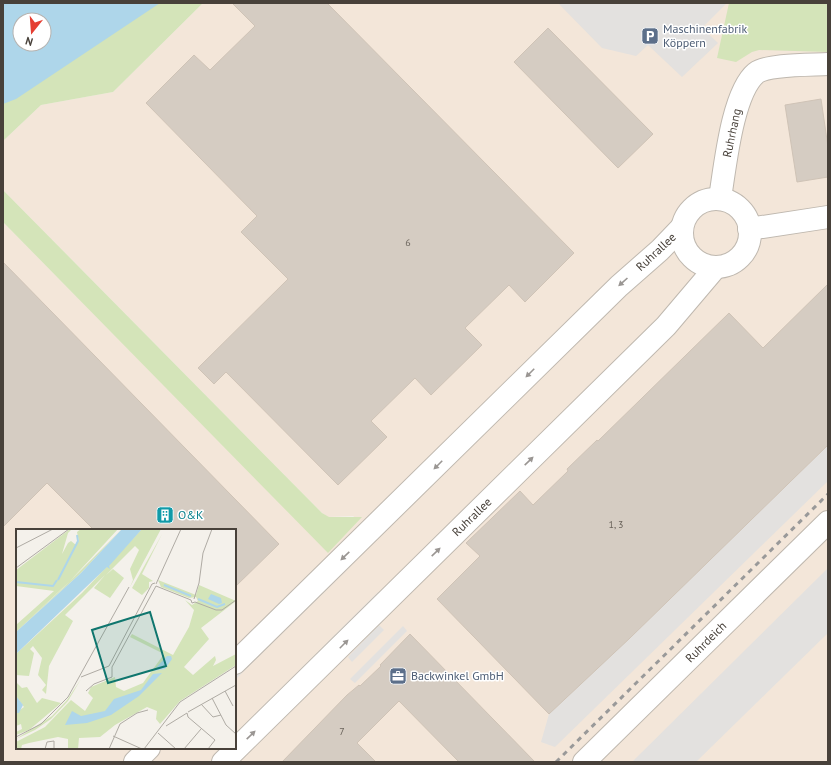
<svg xmlns="http://www.w3.org/2000/svg" width="831" height="765" viewBox="0 0 831 765" font-family="'PT Sans',sans-serif">
	<style>
		.commercial { fill: #f3e6d9; fill-rule: evenodd }
		.green { fill: #d4e4b9; fill-rule: evenodd }
		.parking { fill: #e3e1df }
		.water { fill: #aed6ea; fill-rule: evenodd }
		.building { fill: #d5ccc2; stroke: #cfc3b6 }
		.lines { fill: none; stroke-linecap: round; stroke-linejoin: round }
		.minor-casing { stroke: #bfb8af; stroke-width: 24 }
		.minor { stroke: #fff; stroke-width: 22 }
		.rail { stroke: #999; stroke-width: 3; stroke-dasharray: 5 5; stroke-linecap: butt }
		.oneway { fill: #9a9693 }
		.labels { text-anchor: middle; stroke-width: 3; stroke-linejoin: round; paint-order: stroke }
		.number-label { font-size: 10px; fill: #6b645c }
		.service-label { font-size: 12px; fill: #4e5e75; stroke: #fff; text-anchor: start }
		.street-label { font-size: 12px; fill: #48413a; stroke: #fff }
		.culture-label { font-size: 12px; fill: #0d838f; stroke: #fff; text-anchor: start }
		.inset-river { fill: none; stroke: #aed6ea; stroke-width: 2 }
		.inset-road { fill: none; stroke: #afaba4; stroke-width: 1 }
		.view { fill: #0f766e; fill-opacity: 0.15; stroke: #0f766e; stroke-width: 2 }
		.inset-edge { fill: none; stroke: #48413a; stroke-width: 2 }
	</style>
	<rect width="100%" height="100%" fill="#f4f1eb"/>
	<path class="commercial" d="M203,3H828V762H3V222L328,552L337,543L354,516L328,517L322,513L3,190V141L41,105L113,92ZM17,530H235V748H17Z"/>
	<g class="green">
		<path d="M3,3H203L113,92L41,105L3,141ZM20,20H44V44H20Z"/>
		<polygon points="729,3 828,3 828,52 759,50 752,52 736,62 717,58"/>
		<polygon points="3,190 322,513 329,517 362,517 328,553 3,222"/>
	</g>
	<g class="parking">
		<polygon points="558,3 727,3 702,28 718,43 682,77 648,45 636,56 602,48"/>
		<polygon points="828,445 828,481 555,747 541,742 549,714"/>
		<polygon points="347,561 351,566 235,680 235,671"/>
		<polygon points="828,568 828,633 696,762 632,762"/>
		<polygon points="378,592 383,597 246,731 242,727"/>
		<polygon points="379,625 384,630 352,662 348,657"/>
		<polygon points="403,626 407,631 355,683 350,679"/>
	</g>
	<path class="water" d="M3,3H160L16,99L3,104ZM20,20H44V44H20Z"/>
	<g class="building">
		<polygon points="232,3 327,3 574,253 525,302 509,285 465,328 482,345 431,395 415,378 371,421 387,437 338,485 226,372 214,384 198,368 288,279 241,232 257,216 146,103 194,55 210,70 255,26"/>
		<polygon points="548,28 653,134 618,168 514,62"/>
		<polygon points="821,99 828,147 828,177 797,182 785,105"/>
		<polygon points="3,262 279,544 235,587 235,530 94,530 47,483 3,527"/>
		<polygon points="828,284 828,445 630,638 549,714 437,599 480,556 466,543 520,491 533,505 568,471 567,469 597,440 598,441 729,313 763,348"/>
		<polygon points="410,634 535,762 459,762 399,701 357,743 376,762 282,762 347,695 359,685 360,686 381,666 380,665"/>
	</g>
	<g class="lines">
		<defs>
			<g id="minor">
				<path d="M720,198C725,168 732,93 756,73C768,64 812,65 828,64"/>
				<circle cx="716" cy="233" r="34"/>
				<polyline points="749,229 828,217"/>
				<polyline points="235,663 619,286 660,250 682,227"/>
				<polyline points="135,762 149,748"/>
				<polyline points="223,762 666,326 716,267"/>
				<polyline points="584,762 828,522"/>
			</g>
		</defs>
		<use href="#minor" class="minor-casing"/>
		<use href="#minor" class="minor"/>
		<polyline class="rail" points="556,762 828,494"/>
	</g>
	<defs><path id="oneway-solid" d="M-6-.8H1V-3.2L6.5 0L1 3.2V.8H-6Z"/></defs>
	<g class="oneway">
		<use href="#oneway-solid" transform="translate(623 282) rotate(138)"/>
		<use href="#oneway-solid" transform="translate(530 373) rotate(135)"/>
		<use href="#oneway-solid" transform="translate(529 461) rotate(-44)"/>
		<use href="#oneway-solid" transform="translate(438 465) rotate(135)"/>
		<use href="#oneway-solid" transform="translate(436 552) rotate(-44)"/>
		<use href="#oneway-solid" transform="translate(345 556) rotate(136)"/>
		<use href="#oneway-solid" transform="translate(344 644) rotate(-45)"/>
		<use href="#oneway-solid" transform="translate(251 735) rotate(-44)"/>
	</g>
	<defs>
		<symbol id="parking-square" viewBox="-11 -11 22 22"><rect x="-9" y="-9" width="18" height="18" rx="4" fill="#5c6f8a" stroke="#fff"/><path d="M-3.5-5.5H1a3.5 3.5 0 0 1 0 7H-1V5.5H-3.5ZM-1-3.4V-.6H.8a1.4 1.4 0 0 0 0-2.8Z" fill="#fff"/></symbol>
		<symbol id="building-square" viewBox="-11 -11 22 22"><rect x="-9" y="-9" width="18" height="18" rx="4" fill="#0f9aa8" stroke="#fff"/><path d="M-4-6H4V6H1V3H-1V6H-4ZM-2.5-4.3h1.7v1.8h-1.7ZM.8-4.3h1.7v1.8H.8ZM-2.5-1h1.7V.8h-1.7ZM.8-1h1.7V.8H.8Z" fill="#fff"/></symbol>
		<symbol id="office-square" viewBox="-11 -11 22 22"><rect x="-9" y="-9" width="18" height="18" rx="4" fill="#5c6f8a" stroke="#fff"/><path d="M-6-3h4V-5.5h4V-3h4V5H-6ZM-1-4.5V-3h2v-1.5ZM-6 0V1H6V0Z" fill="#fff"/></symbol>
	</defs>
	<g fill-rule="evenodd">
		<use href="#parking-square" x="640" y="26" width="20" height="20"/>
		<use href="#building-square" x="155" y="505" width="20" height="20"/>
		<use href="#office-square" x="388" y="666" width="20" height="20"/>
	</g>
	<g class="labels">
		<g class="number-label">
			<text x="408" y="246">6</text>
			<text x="616" y="528">1, 3</text>
			<text x="342" y="735">7</text>
		</g>
		<g class="service-label">
			<text x="663" y="33">Maschinenfabrik<tspan x="663" dy="14">Köppern</tspan></text>
			<text x="411" y="680">Backwinkel GmbH</text>
		</g>
		<g class="street-label">
			<text transform="translate(732 133) rotate(-78)" y="4">Ruhrhang</text>
			<text transform="translate(656 252) rotate(-43)" y="4">Ruhrallee</text>
			<text transform="translate(472 517) rotate(-44)" y="4">Ruhrallee</text>
			<text transform="translate(706 642) rotate(-45)" y="4">Ruhrdeich</text>
		</g>
		<g class="culture-label">
			<text x="178" y="519">O&amp;K</text>
		</g>
	</g>
	<g transform="translate(16 529)">
		<rect width="220" height="220" fill="#f4f1eb"/>
		<path d="M54,0H56L52,4L46,25L52,14L55,12L60,16L63,12L61,3L65,0H102L54,52L3,100L46,60L106,0L65,44L0,103V96L38,62L0,57V41ZM126,0H145L114,58L117,51L114,40L123,21L119,17L90,46L97,40L108,49L94,69L78,59L89,46L49,86L57,92L33,137L30,165L26,161L30,156L22,146L26,129L17,117L14,120L18,124L13,147L0,146V125L66,64ZM146,5L126,45L137,52L133,53V59L126,66L116,59ZM142,51L180,66L183,56L220,72L185,99L193,110L168,138L177,146L199,127L200,131L197,137L220,125V136L164,172L144,195L140,190L141,182L131,178L99,196L84,208L63,209L62,220H52V210L42,208L13,214L6,216L5,220H0V213L29,198L55,171L69,182L77,169L72,164L75,158L99,148L100,158L108,162L127,154L148,125L114,108L116,105L157,126L173,98L178,81L169,71L176,76L182,72L180,68L173,69L145,58ZM65,150L52,172L35,190L19,201L0,210L36,187L51,171ZM0,153L6,159L11,158L21,174L26,169L45,174L13,201L0,206V203L6,200L5,195L0,197V184L8,178L0,167Z" fill="#d4e4b9"/>
		<path d="M106,0H126L93,37L94,40L91,38L0,125V103L65,44ZM195,65L205,69L206,74L203,75L192,70ZM151,127H155L156,130L149,140L137,142ZM146,144L123,167L95,186L71,194L49,196L56,182L65,187L89,182L98,170L125,161L137,145ZM0,167L7,176L3,184H0Z" fill="#aed6ea"/>
		<path class="inset-river" d="M42,51L62,12L61,6M0,53L37,57L41,51M148,56L175,67M182,70L201,78L209,75"/>
		<path class="inset-road" d="M0,19L37,0M0,39L53,0M140,55L165,0M140,57L175,71L176,74L179,73L200,81H206L220,71M178,70L183,54L187,24L196,0M93,137L136,55L139,54M96,138L140,57M65,148L93,137M70,162L78,155L96,148V138M209,162L217,177M196,169L210,196L220,205M185,175L197,188L205,186M172,183L220,156M150,197L171,184L172,188L199,211L192,220M142,204L160,220M97,207L126,220M0,208L25,195L52,168L113,58M29,220L31,213L38,212V220M93,220L104,195L121,184L132,181M128,220L164,173L220,137M168,220L185,200"/>
		<path class="view" d="M134,83L150,137L92,154L76,101Z"/>
		<rect width="220" height="220" class="inset-edge"/>
	</g>
	<rect width="831" height="765" fill="none" stroke="#48413a" stroke-width="8"/>
	<g transform="translate(32 32) rotate(197)"><circle r="19" fill="#ffffff" stroke="#b6b3b0"/>
	<path d="M0-3L7 15L0 10L-7 15Z" fill="#e53e32"/>
	<text y="-6" font-size="11" font-weight="bold" text-anchor="middle" fill="#48413a">N</text>
	</g>
</svg>
